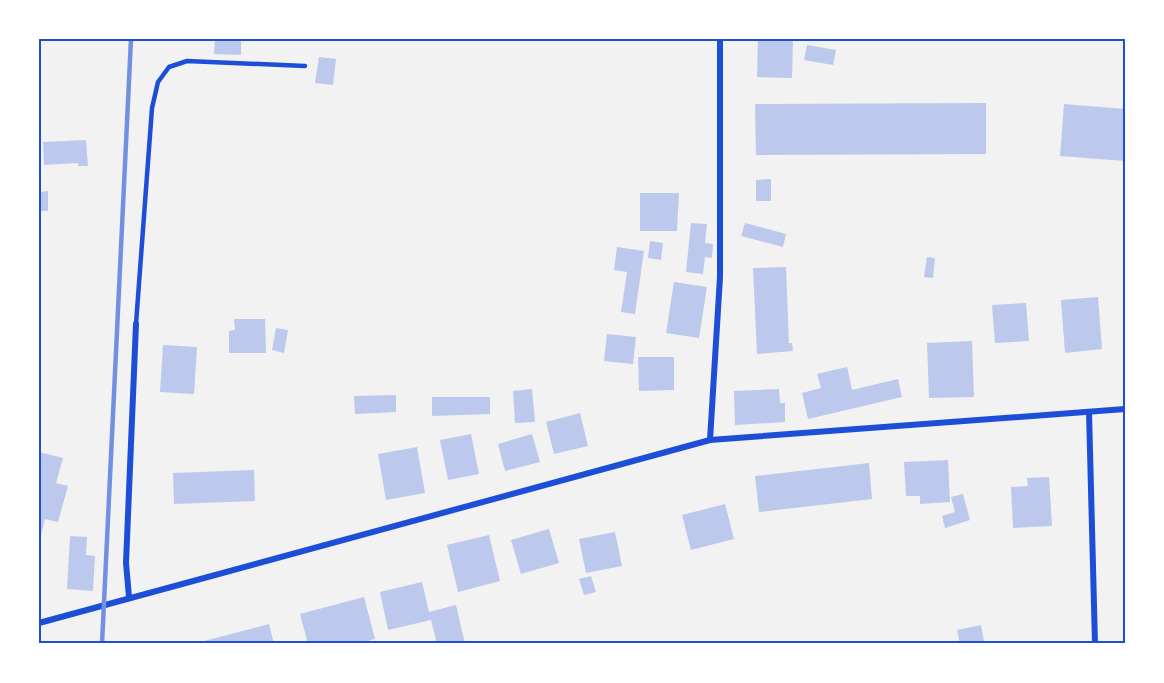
<svg xmlns="http://www.w3.org/2000/svg" width="1164" height="683" viewBox="0 0 1164 683" font-family="Poppins,sans-serif">
	<style>
		.building { fill: #bdc9ec }
		.lines { fill: none; stroke-linecap: round; stroke-linejoin: round }
		.service { stroke: #1d4ed8; stroke-width: 4.5 }
		.minor { stroke: #1d4ed8; stroke-width: 6 }
		.rail { stroke: #7290e2; stroke-width: 4.5 }
		.neatline { fill: none; stroke: #1d4ed8; stroke-width: 2 }
	</style>
	<rect width="100%" height="100%" fill="#f2f2f2"/>
	<g class="building">
		<polygon points="215,39 241,39 241,55 214,54"/>
		<polygon points="758,39 793,39 792,78 757,77"/>
		<polygon points="807,45 836,50 833,65 804,60"/>
		<polygon points="319,57 336,59 333,85 315,83"/>
		<polygon points="986,103 986,154 756,155 755,104"/>
		<polygon points="1064,104 1125,109 1125,161 1060,156"/>
		<polygon points="86,140 88,166 78,166 78,163 44,165 43,142"/>
		<polygon points="771,179 771,201 756,201 756,180"/>
		<polygon points="48,191 48,211 39,211 39,192"/>
		<polygon points="640,193 679,193 677,231 640,231"/>
		<polygon points="691,223 707,224 705,243 713,244 712,258 705,257 703,274 686,272"/>
		<polygon points="745,223 786,234 783,247 741,236"/>
		<polygon points="650,241 663,243 661,260 648,258"/>
		<polygon points="617,247 644,251 635,314 621,312 627,272 614,270"/>
		<polygon points="927,257 935,258 933,278 924,277"/>
		<polygon points="786,267 789,343 792,343 793,351 757,354 753,268"/>
		<polygon points="674,282 707,287 699,338 666,333"/>
		<polygon points="1098,297 1102,349 1065,353 1061,300"/>
		<polygon points="1026,303 1029,341 995,343 992,305"/>
		<polygon points="234,319 265,319 266,353 229,353 229,331 235,330"/>
		<polygon points="276,328 288,330 284,353 272,350"/>
		<polygon points="607,334 636,337 633,364 604,361"/>
		<polygon points="972,341 974,397 929,398 927,343"/>
		<polygon points="163,345 197,347 194,394 160,392"/>
		<polygon points="638,357 674,357 674,390 639,391"/>
		<polygon points="847,367 852,390 898,379 902,397 808,419 802,393 821,388 817,374"/>
		<polygon points="532,389 535,422 515,423 513,391"/>
		<polygon points="779,389 780,403 785,403 785,422 735,425 734,391"/>
		<polygon points="396,395 396,412 355,414 354,396"/>
		<polygon points="432,397 490,397 490,414 432,416"/>
		<polygon points="580,413 588,446 554,454 546,422"/>
		<polygon points="471,434 479,474 448,480 440,440"/>
		<polygon points="532,434 540,462 505,471 498,444"/>
		<polygon points="417,447 425,493 386,500 378,454"/>
		<polygon points="39,452 63,458 56,483 68,486 58,522 45,519 40,539"/>
		<polygon points="948,460 950,502 920,504 920,496 906,496 904,462"/>
		<polygon points="869,463 872,499 759,512 755,476"/>
		<polygon points="254,470 255,501 174,504 173,473"/>
		<polygon points="1049,477 1052,526 1013,528 1011,487 1028,486 1027,478"/>
		<polygon points="963,494 970,520 945,528 942,516 955,512 951,497"/>
		<polygon points="725,504 734,539 691,550 682,515"/>
		<polygon points="549,529 559,563 521,574 511,540"/>
		<polygon points="615,532 622,566 586,573 579,539"/>
		<polygon points="489,535 500,581 458,592 447,545"/>
		<polygon points="70,536 87,537 86,555 95,556 93,591 67,589"/>
		<polygon points="591,576 596,592 584,595 579,579"/>
		<polygon points="422,582 429,612 456,605 465,644 437,644 431,620 388,630 380,592"/>
		<polygon points="364,597 375,639 357,644 308,644 300,614"/>
		<polygon points="269,624 274,644 205,644 204,641"/>
		<polygon points="981,625 984,641 960,644 957,630"/>
	</g>
	<g class="lines">
		<polyline class="service" points="136,324 152,108 158,82 169,67 187,61 305,66"/>
		<g class="minor">
			<polyline points="1089,412 1095,644"/>
			<polyline points="710,440 720,277 720,39"/>
			<polyline points="129,597 126,563 136,324"/>
			<polyline points="39,623 710,440 1125,409"/>
		</g>
		<polyline class="rail" points="102,644 131,39"/>
	</g>
	<rect width="1164" height="683" fill="none" stroke="#ffffff" stroke-width="81"/>
	<rect x="40" y="40" width="1084" height="602" class="neatline"/>
</svg>
